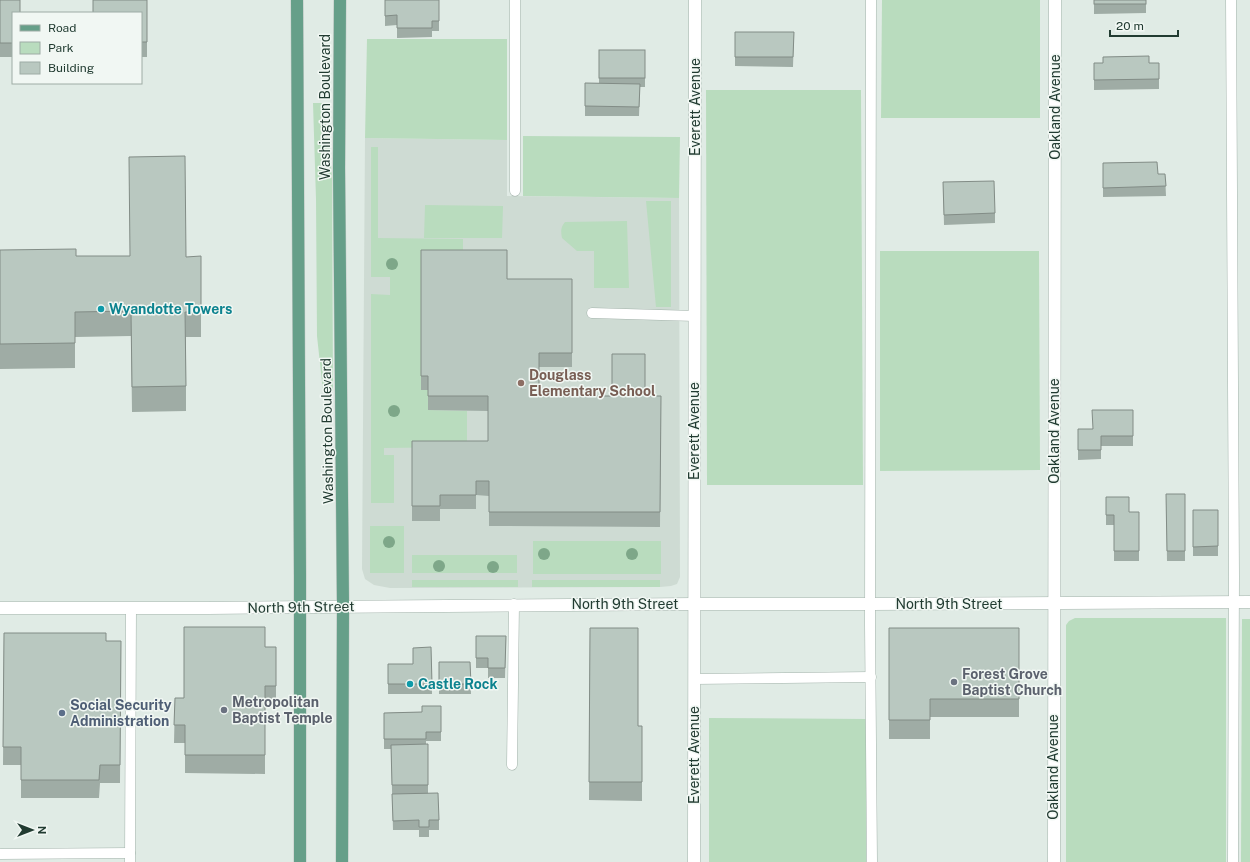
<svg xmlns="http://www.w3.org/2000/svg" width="1250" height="862" viewBox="0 0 1250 862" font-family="'Public Sans',sans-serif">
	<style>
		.built { fill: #cedbd3 }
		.green { fill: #b9dcbe }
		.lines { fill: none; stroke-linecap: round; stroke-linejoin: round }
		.lane-casing { stroke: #a3b3ab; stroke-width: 11 }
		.street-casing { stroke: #a3b3ab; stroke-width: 13 }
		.primary-casing { stroke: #c1c8c5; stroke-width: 13 }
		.lane { stroke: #fff; stroke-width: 10 }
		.street { stroke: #fff; stroke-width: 12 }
		.primary { stroke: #669f89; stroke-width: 12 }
		.tree { fill: #7ea789 }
		.wall { fill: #9faca5 }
		.building { fill: #b9c8c0; stroke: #828c86 }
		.culture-dot { fill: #0f9aa8; stroke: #f1f7f3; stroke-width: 1.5 }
		.education-dot { fill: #8d6e63; stroke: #f1f7f3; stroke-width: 1.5 }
		.worship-dot { fill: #6b7280; stroke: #f1f7f3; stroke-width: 1.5 }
		.service-dot { fill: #5c6f8a; stroke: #f1f7f3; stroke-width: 1.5 }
		.labels { text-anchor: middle; stroke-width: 3; stroke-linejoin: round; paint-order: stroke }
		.street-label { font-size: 14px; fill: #213b31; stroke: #f1f7f3 }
		.culture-label { font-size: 14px; font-weight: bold; fill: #0d838f; stroke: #f1f7f3; text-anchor: start }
		.education-label { font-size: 14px; font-weight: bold; fill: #785e54; stroke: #f1f7f3; text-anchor: start }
		.worship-label { font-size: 14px; font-weight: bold; fill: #5b616d; stroke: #f1f7f3; text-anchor: start }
		.service-label { font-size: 14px; font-weight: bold; fill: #4e5e75; stroke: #f1f7f3; text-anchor: start }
	</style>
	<rect width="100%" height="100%" fill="#e0ebe5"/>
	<polygon class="built" points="365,138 507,140 507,196 679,198 680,577 677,584 671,586 660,587 390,588 374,585 365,579 362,569"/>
	<g class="green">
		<polygon points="882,0 1040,0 1040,118 881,118"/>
		<polygon points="367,39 507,39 507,140 365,138"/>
		<polygon points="706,90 861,90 863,485 707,485"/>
		<polygon points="313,103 322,103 329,141 332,177 333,391 323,391 317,336 316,199"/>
		<polygon points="523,136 680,137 679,198 523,196"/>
		<polygon points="371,147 378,147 378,238 463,239 463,264 428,390 428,410 467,411 467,447 384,448 384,455 394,455 394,503 371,503 371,294 390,295 390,277 371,277"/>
		<polygon points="646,201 671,201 671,307 656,307"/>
		<polygon points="425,205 503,206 502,238 424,238"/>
		<path d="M627,221L629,288H594V251H577L562,238C561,232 560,228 565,222Z"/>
		<polygon points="880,251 1039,251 1040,470 880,471"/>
		<rect x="370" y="526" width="34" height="47"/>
		<rect x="533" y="541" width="128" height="33"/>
		<rect x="412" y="555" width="105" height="18"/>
		<rect x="412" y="580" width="106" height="7"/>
		<rect x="532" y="580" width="128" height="7"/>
		<polygon points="1075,618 1226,618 1226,862 1066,862 1066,625 1069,621"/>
		<polygon points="1242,619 1250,619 1250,862 1241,862"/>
		<polygon points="709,718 866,719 866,862 709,862"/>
	</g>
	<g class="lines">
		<defs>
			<g id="lane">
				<polyline points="515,0 515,191"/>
				<polyline points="871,0 870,625 872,862"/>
				<polyline points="1231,0 1234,576 1233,862"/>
				<polyline points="592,313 695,316"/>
				<polyline points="694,679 871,677"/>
				<polyline points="512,765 514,604"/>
				<polyline points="0,854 130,853"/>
				<polyline points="130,862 131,608"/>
			</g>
			<g id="street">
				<polyline points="0,608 208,608 694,604 870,604 1250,602"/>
				<polyline points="694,862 695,0"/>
				<polyline points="1054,862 1055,0"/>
			</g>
			<g id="primary">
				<polyline points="297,0 300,575 300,862"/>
				<polyline points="340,0 339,168 343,606 342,862"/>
			</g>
		</defs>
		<use href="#lane" class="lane-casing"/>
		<use href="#street" class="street-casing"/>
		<use href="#primary" class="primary-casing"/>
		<use href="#lane" class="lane"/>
		<use href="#street" class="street"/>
		<use href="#primary" class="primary"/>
	</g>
	<g class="tree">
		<circle cx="392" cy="264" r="6"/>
		<circle cx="394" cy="411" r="6"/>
		<circle cx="389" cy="542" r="6"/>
		<circle cx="544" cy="554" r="6"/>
		<circle cx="632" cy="554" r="6"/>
		<circle cx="439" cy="566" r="6"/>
		<circle cx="493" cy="567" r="6"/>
	</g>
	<g class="wall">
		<polygon points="0,0 13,13 13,57 0,57"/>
		<polygon points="147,0 147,57 141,57 141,13"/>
		<polygon points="385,0 439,0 439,31 432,31 432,37 397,38 397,25 385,26"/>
		<polygon points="1094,0 1146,0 1146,13 1094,14"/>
		<polygon points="735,32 794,32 793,67 735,66"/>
		<polygon points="599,50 645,50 645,87 640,87 639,116 585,116 585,83 599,83"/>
		<polygon points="1094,63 1159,63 1159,89 1094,90"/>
		<polygon points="1103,163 1158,174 1165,174 1166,196 1103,197"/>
		<polygon points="943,182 995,213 995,223 944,225"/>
		<polygon points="0,250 76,256 186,257 201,312 201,337 186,337 186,411 132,412 131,336 75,337 75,368 0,369"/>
		<polygon points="421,250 507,279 572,279 572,367 539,367 539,396 661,396 660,527 489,526 489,496 476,495 476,509 440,509 440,521 412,521 412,441 488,441 488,411 428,410 428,390 421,390"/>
		<polygon points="1133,410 1133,446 1101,446 1101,459 1078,460 1078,429 1092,429"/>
		<polygon points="1166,494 1185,494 1185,561 1167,561"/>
		<polygon points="1106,497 1129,512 1139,512 1139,561 1114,561 1114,525 1106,525"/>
		<rect x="1193" y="510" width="25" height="46"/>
		<polygon points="590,628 638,726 642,726 642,801 589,800"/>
		<polygon points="889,628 1019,628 1019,717 930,717 930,739 889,739"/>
		<polygon points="4,633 106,641 121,641 120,783 100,783 99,798 21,798 21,765 3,765"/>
		<polygon points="476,636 506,636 505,678 488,678 488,668 476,668"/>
		<polygon points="265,647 276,647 276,704 265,704 265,774 185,773 185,743 174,743 175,698 184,698"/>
		<polygon points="431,647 432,694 388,694 388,664 413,664"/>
		<polygon points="439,662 470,662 471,694 439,694"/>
		<polygon points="441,706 441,741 426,741 426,744 428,744 428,793 439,820 439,830 429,830 429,837 419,837 419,830 393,830 391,749 384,749 384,713 422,712"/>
	</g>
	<g class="building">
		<polygon points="0,0 20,0 20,13 13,13 13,43 0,43"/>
		<polygon points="93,0 147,0 147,42 141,42 141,13 93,13"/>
		<polygon points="385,0 439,0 439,21 432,21 432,28 397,28 397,15 385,16"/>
		<rect x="1094" y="0" width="52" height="4"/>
		<polygon points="735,32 794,32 793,57 735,57"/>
		<rect x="599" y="50" width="46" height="28"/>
		<polygon points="1149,56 1149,63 1159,63 1159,79 1094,80 1094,63 1103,63 1103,57"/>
		<polygon points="585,83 640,84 639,107 585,106"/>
		<polygon points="185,156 186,257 201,256 201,312 185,312 186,386 132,387 131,311 75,312 75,343 0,344 0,250 76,249 76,256 130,256 129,157"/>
		<polygon points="1157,162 1158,174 1165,174 1166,186 1103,188 1103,163"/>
		<polygon points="994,181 995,213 944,215 943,182"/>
		<polygon points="421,250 507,250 507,279 572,279 572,353 539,353 539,396 612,396 612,354 645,354 645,396 661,396 660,512 489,512 489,481 476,481 476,495 440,495 440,506 412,506 412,441 488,441 488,396 428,396 428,376 421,376"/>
		<polygon points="1092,410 1133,410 1133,436 1101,436 1101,450 1078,450 1078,429 1093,429"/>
		<polygon points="1166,494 1185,494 1185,551 1167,551"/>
		<polygon points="1106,497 1129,497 1129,512 1139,512 1139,551 1114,551 1114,515 1106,515"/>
		<polygon points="1193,510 1218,510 1218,546 1193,547"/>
		<polygon points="184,627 265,627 265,647 276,647 276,686 265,686 265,755 185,755 185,725 174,725 175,698 184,698"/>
		<polygon points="590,628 638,628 638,726 642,726 642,782 589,782"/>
		<polygon points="889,628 1019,628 1019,699 930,699 930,720 889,720"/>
		<polygon points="4,633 106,633 106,641 121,641 120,765 100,765 99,780 21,780 21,747 3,747"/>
		<polygon points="476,636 506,636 505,668 488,668 488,658 476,658"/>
		<polygon points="431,647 432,684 388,684 388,664 413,664 413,648"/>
		<polygon points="439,662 470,662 471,684 439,684"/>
		<polygon points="422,706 441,706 441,732 426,732 426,739 384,739 384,713 422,712"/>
		<polygon points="428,744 428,785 392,785 391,745"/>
		<polygon points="438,793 439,820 429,820 429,827 419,827 419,820 393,821 392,794"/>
	</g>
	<g class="culture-dot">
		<circle cx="101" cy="309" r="4"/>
		<circle cx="410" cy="684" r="4"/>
	</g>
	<circle class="education-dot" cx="521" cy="383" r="4"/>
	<g class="worship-dot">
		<circle cx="954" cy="682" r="4"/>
		<circle cx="224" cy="710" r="4"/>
	</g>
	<circle class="service-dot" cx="62" cy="713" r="4"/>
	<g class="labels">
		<g class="street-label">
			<text transform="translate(325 107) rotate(-90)" y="5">Washington Boulevard</text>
			<text transform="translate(695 107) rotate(-90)" y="5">Everett Avenue</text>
			<text transform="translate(1055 107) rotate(-90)" y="5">Oakland Avenue</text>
			<text transform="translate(327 431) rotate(-91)" y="5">Washington Boulevard</text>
			<text transform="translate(694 431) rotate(-90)" y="5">Everett Avenue</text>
			<text transform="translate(1054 431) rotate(-90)" y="5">Oakland Avenue</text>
			<text x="625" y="609">North 9th Street</text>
			<text x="949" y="609">North 9th Street</text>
			<text transform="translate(301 607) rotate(-1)" y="5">North 9th Street</text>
			<text transform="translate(694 755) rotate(-90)" y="5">Everett Avenue</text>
			<text transform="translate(1053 767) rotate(-90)" y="5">Oakland Avenue</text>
		</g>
		<g class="culture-label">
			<text x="109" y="314">Wyandotte Towers</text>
			<text x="418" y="689">Castle Rock</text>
		</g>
		<g class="education-label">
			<text x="529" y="380">Douglass<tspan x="529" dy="16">Elementary School</tspan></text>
		</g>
		<g class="worship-label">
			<text x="962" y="679">Forest Grove<tspan x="962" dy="16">Baptist Church</tspan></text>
			<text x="232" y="707">Metropolitan<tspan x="232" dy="16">Baptist Temple</tspan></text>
		</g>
		<g class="service-label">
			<text x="70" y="710">Social Security<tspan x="70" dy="16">Administration</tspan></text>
		</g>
	</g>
	<rect x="12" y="12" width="130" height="72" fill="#f1f7f3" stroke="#9eaca5"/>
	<rect x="20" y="25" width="20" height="6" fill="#669f89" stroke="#9eaca5"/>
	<text x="48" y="32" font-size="12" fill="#213b31">Road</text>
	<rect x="20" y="42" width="20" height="12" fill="#b9dcbe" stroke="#9eaca5"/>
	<text x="48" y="52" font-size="12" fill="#213b31">Park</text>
	<rect x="20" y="62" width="20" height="12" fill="#b9c8c0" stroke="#9eaca5"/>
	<text x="48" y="72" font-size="12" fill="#213b31">Building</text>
	<g transform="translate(32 830) rotate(90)" stroke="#f1f7f3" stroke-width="3" paint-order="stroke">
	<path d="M0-3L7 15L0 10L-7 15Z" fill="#213b31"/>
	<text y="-6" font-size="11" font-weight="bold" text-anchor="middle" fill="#213b31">N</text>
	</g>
	<path d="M1110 30v6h68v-6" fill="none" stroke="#213b31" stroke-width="2"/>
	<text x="1116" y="30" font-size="12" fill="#213b31" stroke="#f1f7f3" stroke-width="3" paint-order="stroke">20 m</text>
</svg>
